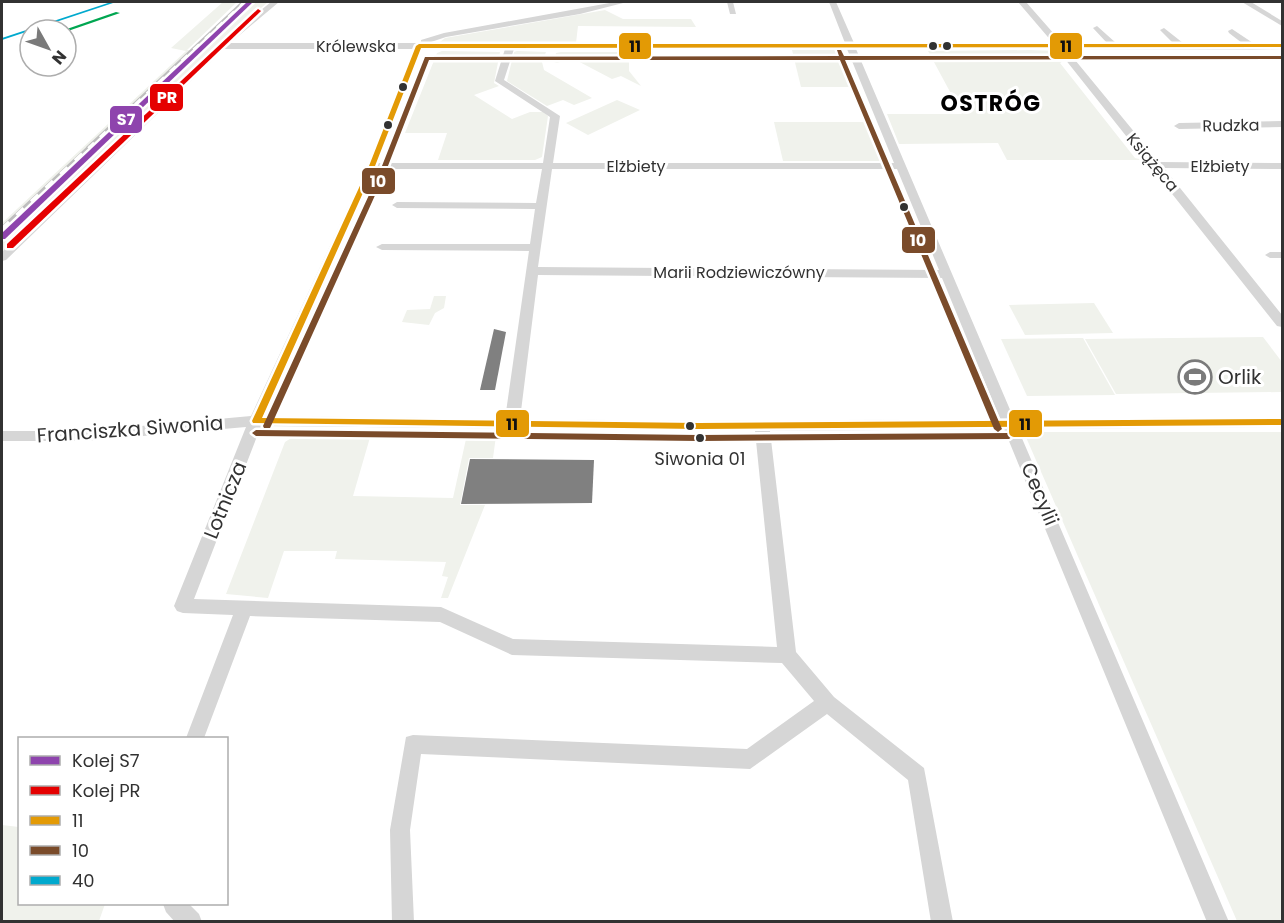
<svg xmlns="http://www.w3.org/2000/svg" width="1284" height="923" viewBox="0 0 1284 923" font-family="Poppins,sans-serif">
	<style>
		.green { fill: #f0f2ec }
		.building { fill: #808080 }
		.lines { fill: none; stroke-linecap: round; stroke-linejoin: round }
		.pedestrian { fill: #d6d6d6; fill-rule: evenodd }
		.minor { fill: #d6d6d6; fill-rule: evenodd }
		.tertiary { fill: #d6d6d6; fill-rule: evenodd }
		.rail-far1-casing { stroke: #bebebe; stroke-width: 4 }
		.rail-casing { stroke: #bebebe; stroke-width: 5 }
		.rail-far1 { stroke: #fff; stroke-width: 2; stroke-dasharray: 8; stroke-linecap: butt }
		.rail { stroke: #fff; stroke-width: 4; stroke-dasharray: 10; stroke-linecap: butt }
		.bus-1-casing { stroke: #fff; stroke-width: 5 }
		.bus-2-casing { stroke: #fff; stroke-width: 5 }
		.bus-3-casing { stroke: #fff; stroke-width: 5 }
		.bus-4-casing { stroke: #fff; stroke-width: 5 }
		.bus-1 { fill: #e39a05; fill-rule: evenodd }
		.bus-2 { fill: #7a4b2a; fill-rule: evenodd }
		.bus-3 { fill: #00a9ce; fill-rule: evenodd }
		.bus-4 { fill: #00a651; fill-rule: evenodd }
		.rail-1-casing { stroke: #fff; stroke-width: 5 }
		.rail-2-casing { stroke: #fff; stroke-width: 5 }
		.rail-1 { fill: #8e44ad; fill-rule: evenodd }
		.rail-2 { fill: #e50000; fill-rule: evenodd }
		.bus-dot { fill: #323232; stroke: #fff; stroke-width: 2 }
		.labels { text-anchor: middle; stroke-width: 6; stroke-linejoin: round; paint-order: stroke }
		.far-street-label { font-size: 16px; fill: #323232; stroke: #fff }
		.bus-label { font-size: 18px; fill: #323232; stroke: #fff }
		.poi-label { font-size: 20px; fill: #323232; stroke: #fff; text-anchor: start }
		.street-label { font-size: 20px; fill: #323232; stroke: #fff }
		.far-district-label { font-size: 22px; font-weight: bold; letter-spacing: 1.5px; fill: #000; stroke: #fff }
		.line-badge { stroke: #fff; stroke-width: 2 }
		.badge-label { font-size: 16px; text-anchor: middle; font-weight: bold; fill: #fff }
		.pale-badge-label { font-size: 16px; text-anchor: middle; font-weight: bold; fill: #111 }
	</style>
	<rect width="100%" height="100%" fill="#fff"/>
	<g class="green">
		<polygon points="223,2 237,2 187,50 197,50 253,2 268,2 213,49 2,254 2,223 186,51 171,48"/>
		<polygon points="605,10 623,19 691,19 696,27 578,26 576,43 444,44 440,42 445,38"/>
		<polygon points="792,50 842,50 855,87 801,87"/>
		<polygon points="1030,50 1058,51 1065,60 1060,63 1135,158 1144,160 1007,160 998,143 899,144 887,114 962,114 928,51"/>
		<polygon points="442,51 500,52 494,83 499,86 474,95 512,119 530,112 543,112 548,116 542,157 535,160 438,160 447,133 405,133 437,53"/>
		<polygon points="517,51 546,52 542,62 544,70 592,98 574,105 563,100 547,106 507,81 514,52"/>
		<polygon points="561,52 629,52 629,71 641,86 621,76 612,79 572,58 557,63 554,62 556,53"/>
		<polygon points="617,100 640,110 588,135 566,123"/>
		<polygon points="774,122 872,122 886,158 881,161 783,161"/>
		<polygon points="434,296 446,296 444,308 435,313 429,325 402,322 407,310 430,309"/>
		<polygon points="1094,303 1113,333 1025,335 1009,305"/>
		<polygon points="1263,337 1282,362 1282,392 1116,394 1085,339"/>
		<polygon points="1083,338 1115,395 1027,396 1001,339"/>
		<polygon points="1037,432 1282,432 1282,921 1237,921 1025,435"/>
		<polygon points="306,433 371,434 353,496 453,498 466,439 456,439 456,435 496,436 493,458 469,458 460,505 485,505 448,598 441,598 448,577 442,576 446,562 335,559 337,551 284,551 268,598 226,594 285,442 296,435"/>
		<polygon points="2,825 19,827 20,904 105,904 99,921 2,921"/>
	</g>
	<g class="building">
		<polygon points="494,329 506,332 495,390 480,390"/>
		<polygon points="470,459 594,460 592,503 461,504"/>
	</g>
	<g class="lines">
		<polygon class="pedestrian" points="1282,252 1282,258 1270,258 1265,255 1270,252"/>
		<g class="minor">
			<path d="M271,2H279L230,43H421V40L444,33L615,2H627L580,14L446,37L428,43H845L829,2H836L854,43H1053L1018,2H1026L1062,43H1107L1093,28L1097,26L1116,43H1173L1160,30L1164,28L1183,43H1242L1229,33L1228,31L1232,29L1253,43L1282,44V49L1252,50L1066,49L1159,162L1282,163V169L1164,168L1282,315V327L1277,326L1057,49H856L1014,419L1282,417V427L1018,429L1229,922H1207L1004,429L770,431L796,652L834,697L924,768L953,922H931L908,780L827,714L750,769L421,754L410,830L414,922H392L390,830L406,737L413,735L747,749L814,701L782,663L512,655L440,622L250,616L204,738H186L233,615L183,613L177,611L174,606L246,427L86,441H2V431H86L251,416L367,166L414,49H224L6,260L2,261V252L219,44ZM422,49H505L495,81L550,117L543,163H378ZM514,49H847L894,163H553L560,116L504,80ZM376,169H542L536,203L397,202L392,205L397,208L535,209L530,244H382L376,247L382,250L529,251L505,419L265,416ZM552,169H897L939,270L538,267ZM538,275L942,278L1000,419L699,421L520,419ZM261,426L755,431L777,647L513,639L441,607L194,599Z"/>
			<polygon points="727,2 733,2 736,14 730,14"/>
			<polygon points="1242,2 1251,2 1282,21 1282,26"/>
			<polygon points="1282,121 1282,127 1179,129 1174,126 1179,123"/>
			<polygon points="163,904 189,904 199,914 202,922 175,922 166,912"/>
		</g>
		<polygon class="tertiary" points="106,2 119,2 40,30 30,30 30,33 2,42 2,36"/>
		<defs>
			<polyline id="rail-far1" points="88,148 244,2"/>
			<polyline id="rail" points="2,229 90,147"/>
		</defs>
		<use href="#rail-far1" class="rail-far1-casing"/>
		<use href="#rail" class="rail-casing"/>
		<use href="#rail-far1" class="rail-far1"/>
		<use href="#rail" class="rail"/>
		<defs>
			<polygon id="bus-1" points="419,44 1282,44 1282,47 421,48 375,166 262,418 699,423 1282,419 1282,425 699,429 253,423 252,421 369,166 416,46"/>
			<g id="bus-2">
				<polygon points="837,50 841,50 844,56 1282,56 1282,59 845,60 1002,429 998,432 994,429 840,60 429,60 386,171 271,426 270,428 264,428 263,426 380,171 425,57 839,56"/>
				<polygon points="256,430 699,435 1009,433 1013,436 1009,439 699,441 256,436 252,433"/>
			</g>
			<polygon id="bus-3" points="111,2 116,2 2,40 2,38"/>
			<polygon id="bus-4" points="116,12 120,13 68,31 64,30"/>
		</defs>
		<use href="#bus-1" class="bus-1-casing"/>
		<use href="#bus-2" class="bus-2-casing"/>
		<use href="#bus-3" class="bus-3-casing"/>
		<use href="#bus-4" class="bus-4-casing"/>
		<use href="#bus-1" class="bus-1"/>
		<use href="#bus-2" class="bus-2"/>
		<use href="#bus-3" class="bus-3"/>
		<use href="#bus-4" class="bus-4"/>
		<defs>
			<polygon id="rail-1" points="247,2 253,2 5,239 2,239 2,233"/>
			<polygon id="rail-2" points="258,9 261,11 260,12 13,248 7,248 7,244"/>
		</defs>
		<use href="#rail-1" class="rail-1-casing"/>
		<use href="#rail-2" class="rail-2-casing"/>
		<use href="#rail-1" class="rail-1"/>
		<use href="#rail-2" class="rail-2"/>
	</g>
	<defs>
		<symbol id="stadium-ring" viewBox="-11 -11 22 22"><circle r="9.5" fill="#fff" stroke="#7a7a7a" stroke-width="1.5"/><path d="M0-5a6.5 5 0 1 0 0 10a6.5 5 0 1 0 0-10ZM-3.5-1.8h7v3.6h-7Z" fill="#7a7a7a"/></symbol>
	</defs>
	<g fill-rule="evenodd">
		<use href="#stadium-ring" x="1176" y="358" width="38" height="38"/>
	</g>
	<g class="bus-dot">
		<circle cx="933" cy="46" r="5"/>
		<circle cx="947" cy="46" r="5"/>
		<circle cx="403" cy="87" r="5"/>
		<circle cx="388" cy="125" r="5"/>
		<circle cx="904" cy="207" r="5"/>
		<circle cx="690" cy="426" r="5"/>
		<circle cx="700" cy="438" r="5"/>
	</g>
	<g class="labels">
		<g class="far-street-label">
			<text x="356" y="52">Królewska</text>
			<text transform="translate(1231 125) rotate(-1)" y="6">Rudzka</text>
			<text transform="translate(1153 162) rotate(50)" y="6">Książęca</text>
			<text x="636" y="172">Elżbiety</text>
			<text x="1220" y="172">Elżbiety</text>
			<text x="739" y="278">Marii Rodziewiczówny</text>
		</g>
		<g class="bus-label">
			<text x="700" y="465">Siwonia 01</text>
		</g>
		<g class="poi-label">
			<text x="1218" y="384">Orlik</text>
		</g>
		<g class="street-label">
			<text transform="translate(130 429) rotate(-4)" y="7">Franciszka Siwonia</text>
			<text transform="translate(1040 494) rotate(67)" y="7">Cecylii</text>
			<text transform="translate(225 500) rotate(-68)" y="7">Lotnicza</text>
		</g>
		<g class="far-district-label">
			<text x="991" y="111">OSTRÓG</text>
		</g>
	</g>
	<g class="line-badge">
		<rect x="618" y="32" width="34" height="28" rx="6" fill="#e39a05"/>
		<rect x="1049" y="32" width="34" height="28" rx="6" fill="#e39a05"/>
		<rect x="149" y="83" width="35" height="29" rx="6" fill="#e50000"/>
		<rect x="109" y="105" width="34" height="29" rx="6" fill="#8e44ad"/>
		<rect x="361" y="167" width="35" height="28" rx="6" fill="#7a4b2a"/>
		<rect x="901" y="226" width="35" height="28" rx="6" fill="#7a4b2a"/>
		<rect x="1008" y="409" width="35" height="29" rx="6" fill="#e39a05"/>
		<rect x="495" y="409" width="35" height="29" rx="6" fill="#e39a05"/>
	</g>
	<g class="badge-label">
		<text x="167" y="103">PR</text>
		<text x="126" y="125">S7</text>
		<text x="378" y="187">10</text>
		<text x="918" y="246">10</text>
	</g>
	<g class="pale-badge-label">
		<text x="635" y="52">11</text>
		<text x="1066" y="52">11</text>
		<text x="1025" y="430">11</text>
		<text x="512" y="430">11</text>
	</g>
	<rect width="1284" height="923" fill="none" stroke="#323232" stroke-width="6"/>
	<rect x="18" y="737" width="210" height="168" fill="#ffffff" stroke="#adadad" stroke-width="1.5"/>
	<rect x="30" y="756" width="30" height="9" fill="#8e44ad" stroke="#adadad" stroke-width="1.5"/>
	<text x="72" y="767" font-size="18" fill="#323232">Kolej S7</text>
	<rect x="30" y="786" width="30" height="9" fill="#e50000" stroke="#adadad" stroke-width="1.5"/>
	<text x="72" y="797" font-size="18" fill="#323232">Kolej PR</text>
	<rect x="30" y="816" width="30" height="9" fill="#e39a05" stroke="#adadad" stroke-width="1.5"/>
	<text x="72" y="827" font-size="18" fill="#323232">11</text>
	<rect x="30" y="846" width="30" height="9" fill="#7a4b2a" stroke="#adadad" stroke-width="1.5"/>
	<text x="72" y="857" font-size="18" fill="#323232">10</text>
	<rect x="30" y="876" width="30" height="9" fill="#00a9ce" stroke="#adadad" stroke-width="1.5"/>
	<text x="72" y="887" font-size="18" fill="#323232">40</text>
	<g transform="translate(48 48) rotate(130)"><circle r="28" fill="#ffffff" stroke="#adadad" stroke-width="1.5"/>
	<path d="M0-4.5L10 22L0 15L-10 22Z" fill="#7a7a7a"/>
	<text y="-9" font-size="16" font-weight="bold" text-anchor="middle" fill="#323232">N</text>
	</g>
</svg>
